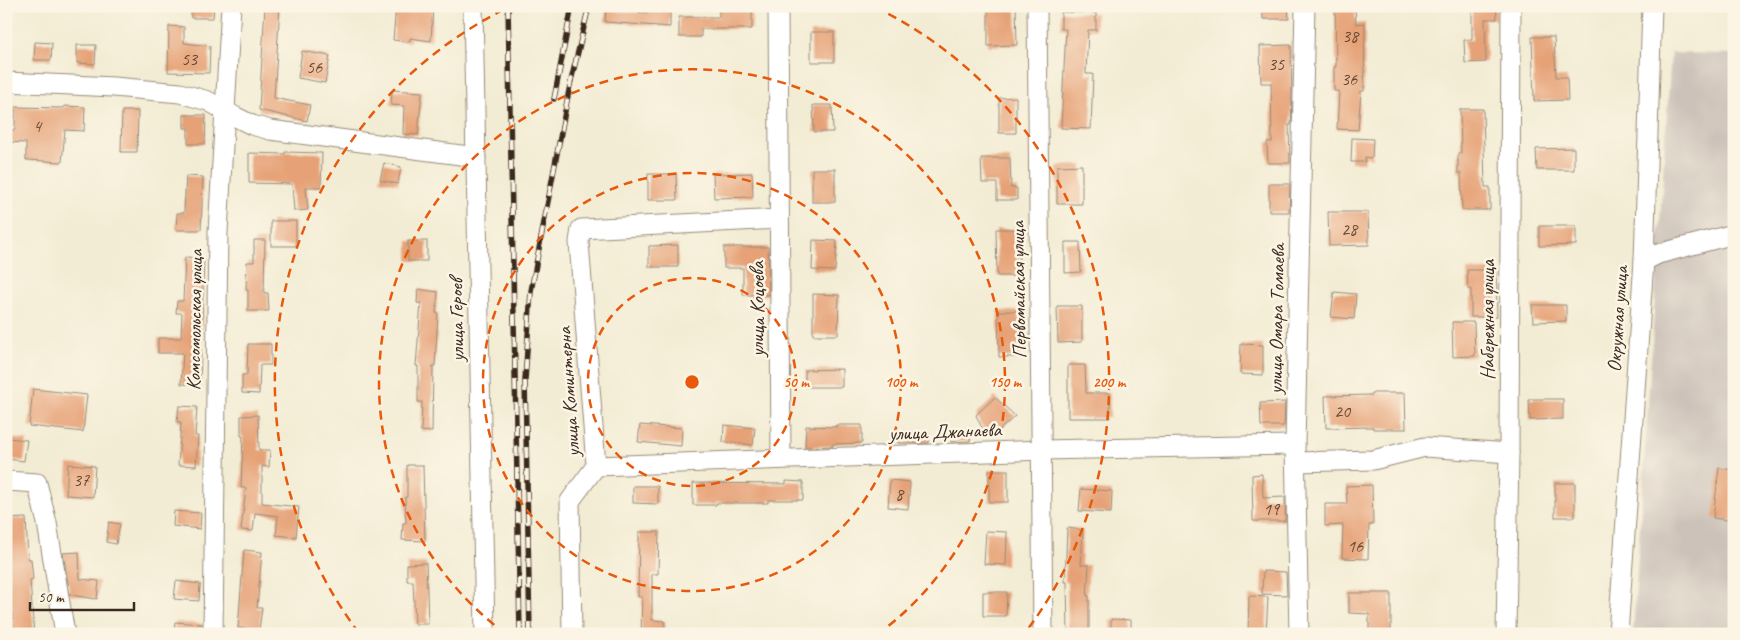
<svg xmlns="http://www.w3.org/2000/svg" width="1740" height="640" viewBox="0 0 1740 640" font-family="Caveat,sans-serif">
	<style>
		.industrial { fill: #cdc2b9 }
		.building { fill: #e6a176 }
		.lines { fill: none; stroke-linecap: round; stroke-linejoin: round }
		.minor-casing { stroke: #978b79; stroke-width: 21 }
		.minor { stroke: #fff; stroke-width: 19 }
		.rail-casing { stroke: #3b2a1e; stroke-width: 5.5 }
		.rail { stroke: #fcf5e5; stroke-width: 4; stroke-dasharray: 11; stroke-linecap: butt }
		.ring { fill: none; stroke: #e8590c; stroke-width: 2.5; stroke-dasharray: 9 6 }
		.labels { text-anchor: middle; stroke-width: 5; stroke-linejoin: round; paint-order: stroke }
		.number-label { font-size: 18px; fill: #664834 }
		.street-label { font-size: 20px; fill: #3b2a1e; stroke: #fcf5e5 }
		.centre { fill: #e8590c; stroke: #fcf5e5; stroke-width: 2.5 }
		.ring-label { font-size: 15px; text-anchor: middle; font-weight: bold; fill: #e8590c; stroke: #fcf5e5; stroke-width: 5; stroke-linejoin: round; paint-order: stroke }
	</style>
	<rect width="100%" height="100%" fill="#fcf5e5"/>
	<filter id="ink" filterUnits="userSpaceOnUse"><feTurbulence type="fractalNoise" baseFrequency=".02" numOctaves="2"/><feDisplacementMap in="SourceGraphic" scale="10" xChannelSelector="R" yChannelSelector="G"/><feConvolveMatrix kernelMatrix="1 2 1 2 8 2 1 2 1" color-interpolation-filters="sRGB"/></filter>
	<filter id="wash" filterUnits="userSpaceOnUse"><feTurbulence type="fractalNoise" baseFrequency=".0096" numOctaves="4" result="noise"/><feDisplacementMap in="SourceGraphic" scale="20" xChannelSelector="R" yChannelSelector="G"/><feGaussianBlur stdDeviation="1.12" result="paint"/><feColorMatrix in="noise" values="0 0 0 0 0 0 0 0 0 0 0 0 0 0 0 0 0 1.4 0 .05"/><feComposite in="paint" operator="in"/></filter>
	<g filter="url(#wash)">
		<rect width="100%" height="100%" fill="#f3ecd4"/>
		<polygon class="industrial" points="1671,53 1734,54 1734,634 1633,634"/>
		<g id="blocks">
			<g class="building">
				<polygon points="191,6 214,6 213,18 191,18"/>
				<polygon points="265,6 280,6 274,98 310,105 307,121 259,110"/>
				<polygon points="413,6 433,6 431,41 410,38 410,42 393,40 396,7 413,8"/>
				<polygon points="606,6 619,6 618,11 647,13 648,7 670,8 670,27 605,22"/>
				<polygon points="719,6 752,6 752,29 701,29 701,37 679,37 679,17 719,17"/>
				<polygon points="988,6 1016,6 1017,45 988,46"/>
				<polygon points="1262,6 1288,6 1289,19 1263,19"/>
				<polygon points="1335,6 1355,6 1356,24 1365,23 1364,91 1361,91 1358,130 1337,129 1339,91 1334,91 1334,67 1336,67"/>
				<polygon points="1472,6 1496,6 1497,19 1485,19 1486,62 1465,63 1464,40 1472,40"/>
				<polygon points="1061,12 1096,13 1096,30 1088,30 1086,74 1093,74 1091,129 1061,128 1066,29 1061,29"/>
				<polygon points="169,26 184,27 184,43 210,46 209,73 168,72"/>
				<rect x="811" y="32" width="23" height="30"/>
				<polygon points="1532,37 1554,37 1556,77 1567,77 1568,100 1534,101"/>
				<polygon points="35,42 52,43 51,60 34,60"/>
				<polygon points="77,45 96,45 95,64 77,63"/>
				<polygon points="1291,45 1292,98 1291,125 1289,125 1290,163 1268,163 1267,142 1272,142 1271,83 1261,83 1260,46"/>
				<polygon points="302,51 330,56 325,83 298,78"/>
				<polygon points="392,90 422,92 418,135 403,134 404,106 391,105"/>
				<polygon points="1016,97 1016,133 999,133 999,98"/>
				<polygon points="813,105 832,105 833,132 814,132"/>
				<polygon points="64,106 85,107 84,131 65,130 62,162 26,160 26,143 6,142 6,130 15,130 15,107 64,108"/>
				<polygon points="1460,109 1483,109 1485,187 1490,187 1490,210 1462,210 1461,173 1458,173 1458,153 1461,153"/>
				<polygon points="122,111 138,111 137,152 121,152"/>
				<polygon points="184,115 206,115 205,144 188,144 188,128 184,128"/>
				<polygon points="1352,138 1373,139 1372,158 1365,157 1365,162 1351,162"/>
				<polygon points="1574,148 1574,170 1537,170 1536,149"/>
				<polygon points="285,152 322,153 321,187 306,187 308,210 294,211 292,184 249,183 249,153 285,154"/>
				<polygon points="981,158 1010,158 1011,188 1017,188 1017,200 997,200 997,183 982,183"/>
				<polygon points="384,163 401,167 398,184 380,180"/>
				<polygon points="1082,165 1082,204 1057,204 1057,166"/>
				<rect x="812" y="169" width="23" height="33"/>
				<polygon points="752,173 753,197 714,198 713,174"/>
				<polygon points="648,174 676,174 677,200 648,200"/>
				<polygon points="186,176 203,177 201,230 176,230 177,213 184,213"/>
				<polygon points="1269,184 1290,184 1289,212 1269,212"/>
				<polygon points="1328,212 1368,212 1369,245 1329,246"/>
				<rect x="271" y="221" width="25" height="25"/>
				<polygon points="1539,226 1576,226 1576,245 1539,246"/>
				<polygon points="996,229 1019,229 1019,276 997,276"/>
				<polygon points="254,240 265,240 264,293 268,293 269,311 248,311 248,290 246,290 247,262 254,262"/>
				<polygon points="813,240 837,241 835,271 812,270"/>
				<rect x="408" y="241" width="19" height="20"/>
				<polygon points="1065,242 1080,242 1081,272 1065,273"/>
				<polygon points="678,245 678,267 649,267 649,246"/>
				<polygon points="724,247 768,247 769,295 743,295 743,268 724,268"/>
				<polygon points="185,257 204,258 200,385 181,384 183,353 158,353 158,338 181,338 182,313 176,313 177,301 183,301"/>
				<polygon points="1467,270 1496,270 1497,317 1471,317 1471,289 1468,289"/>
				<polygon points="418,289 438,292 436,313 438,313 435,366 433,366 432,432 421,431 422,402 418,402 418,366 416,366 421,303 417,303"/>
				<polygon points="1334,292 1356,294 1354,319 1331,317"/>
				<polygon points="813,294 839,295 838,335 813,335"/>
				<polygon points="1532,305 1566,305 1566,321 1533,322"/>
				<polygon points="1057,306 1082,306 1082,342 1058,343"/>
				<polygon points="998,311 1019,311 1020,357 999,357"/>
				<polygon points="1452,322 1474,322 1475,356 1453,357"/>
				<polygon points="248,344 271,344 271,365 260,365 259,394 242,393 242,375 247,375"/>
				<polygon points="1241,344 1263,345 1263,375 1240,374"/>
				<polygon points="1068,365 1085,365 1086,393 1110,393 1110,418 1068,418"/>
				<polygon points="842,369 842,387 805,387 805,370"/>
				<polygon points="33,389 87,395 83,432 29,426"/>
				<polygon points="1372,393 1405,393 1406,429 1373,429 1373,427 1326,428 1325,396 1372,395"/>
				<polygon points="995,397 1015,416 992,437 981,426 976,415"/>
				<polygon points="1529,399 1563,399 1563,419 1530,420"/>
				<polygon points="1285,402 1284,426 1261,426 1260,403"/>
				<polygon points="179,406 197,407 195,436 198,436 196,466 178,465 181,422 177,422"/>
				<polygon points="258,415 259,450 270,450 269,467 262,466 262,503 299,507 296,537 276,535 278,516 255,513 253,531 241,530 246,488 241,488 243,436 241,436 241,416"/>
				<polygon points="640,425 682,428 681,446 638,442"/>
				<polygon points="724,425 755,428 753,445 723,442"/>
				<polygon points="836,425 862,425 862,443 833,444 833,446 805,447 806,426 836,427"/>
				<polygon points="898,431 929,432 929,443 898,443"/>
				<polygon points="952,431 970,432 970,441 951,442"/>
				<polygon points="8,438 27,440 24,461 6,459"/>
				<polygon points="68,464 95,466 93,497 66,495"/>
				<polygon points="407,465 423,465 425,541 402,540 403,523 406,523 405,497 407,497"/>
				<polygon points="1719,468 1734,470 1734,521 1713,518"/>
				<rect x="989" y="470" width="19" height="32"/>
				<polygon points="1262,474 1263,498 1285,497 1285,521 1253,521 1252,475"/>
				<polygon points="890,480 910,482 908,509 888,507"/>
				<polygon points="786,481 803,482 803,500 768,500 768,503 716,503 716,505 693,505 693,483 786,484"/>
				<rect x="1555" y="483" width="20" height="34"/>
				<polygon points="1372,485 1373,525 1369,525 1368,559 1342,558 1343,525 1325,526 1325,504 1347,504 1346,486"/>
				<polygon points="633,486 658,486 658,504 633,503"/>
				<polygon points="1081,489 1112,491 1111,513 1079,511"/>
				<polygon points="174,511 201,513 200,529 173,526"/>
				<polygon points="26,518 28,559 31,559 33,579 30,580 34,634 14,634 6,560 6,519"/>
				<polygon points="109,522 120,524 116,544 106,542"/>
				<polygon points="1067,528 1083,530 1081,565 1089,565 1087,596 1089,596 1089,634 1068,634 1067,582 1065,582"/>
				<polygon points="986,531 1007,532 1006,565 984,564"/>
				<polygon points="639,532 659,532 658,574 652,574 652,620 665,621 664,634 641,634 642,597 638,597"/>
				<polygon points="244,550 262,552 257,608 262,608 259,630 238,628"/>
				<polygon points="79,552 80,579 99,581 97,599 70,595 63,553"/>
				<polygon points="426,563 428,624 415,624 413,581 407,581 407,564"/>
				<polygon points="1263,571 1286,572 1287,595 1262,594"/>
				<polygon points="176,581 200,584 199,601 174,599"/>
				<polygon points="983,592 1007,592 1006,616 983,616"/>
				<polygon points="1349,593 1391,593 1391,634 1369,634 1369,614 1349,613"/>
				<polygon points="1249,596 1268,597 1266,634 1248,634"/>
				<polygon points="1111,619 1131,620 1131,634 1111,634"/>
				<polygon points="175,622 202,624 202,634 174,634"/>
			</g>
		</g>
	</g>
	<g filter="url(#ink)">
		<use href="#blocks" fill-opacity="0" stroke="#978b79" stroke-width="1"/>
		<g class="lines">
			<defs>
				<g id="minor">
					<polyline points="473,6 485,634"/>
					<polyline points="778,6 781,459"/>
					<polyline points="1037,6 1043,634"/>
					<polyline points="6,82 114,87 180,93 208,101 236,117 252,125 270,130 476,157"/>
					<polyline points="1644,261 1658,254 1734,234"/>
					<polyline points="1296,462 1373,460 1425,447 1509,453"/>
					<polyline points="596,466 1042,450 1295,445"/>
					<polyline points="6,481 37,483 47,523 65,634"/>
					<polyline points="213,634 218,232 231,6"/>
					<polyline points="572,634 570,501 596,466 579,242 581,229 779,219"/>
					<polyline points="1299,634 1295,445 1305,6"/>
					<polyline points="1506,634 1509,453 1511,6"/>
					<polyline points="1618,634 1644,261 1652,6"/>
				</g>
			</defs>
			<use href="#minor" class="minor-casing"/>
			<use href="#minor" class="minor"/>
			<defs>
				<g id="rail">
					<polyline points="508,6 520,634"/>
					<polyline points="554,99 572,6"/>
					<polyline points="530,634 525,380 531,291 570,85 589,6"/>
				</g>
			</defs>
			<use href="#rail" class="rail-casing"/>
			<use href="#rail" class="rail"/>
		</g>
	</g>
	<g class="ring">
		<circle cx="692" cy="382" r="104"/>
		<circle cx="692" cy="382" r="209"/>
		<path d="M506 634A313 313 0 1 1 878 634"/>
		<path d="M359 633A417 417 0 0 1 509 7M875 7A417 417 0 0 1 1025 633"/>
	</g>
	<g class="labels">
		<g class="number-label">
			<text x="1350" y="42">38</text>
			<text x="189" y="65">53</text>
			<text x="1276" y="70">35</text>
			<text x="314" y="73">56</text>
			<text x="1349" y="85">36</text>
			<text x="37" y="132">4</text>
			<text x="1349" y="235">28</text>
			<text x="1342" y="417">20</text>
			<text x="81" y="486">37</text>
			<text x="899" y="500">8</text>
			<text x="1271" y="515">19</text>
			<text x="1355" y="552">16</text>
		</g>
		<g class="street-label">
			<text transform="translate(1018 290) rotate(-91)" y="7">Первомайская улица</text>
			<text transform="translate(757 309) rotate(-90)" y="7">улица Коцоева</text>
			<text transform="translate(1276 319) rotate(-89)" y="7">улица Омара Томаева</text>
			<text transform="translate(1617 319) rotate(-86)" y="7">Окружная улица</text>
			<text transform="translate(194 320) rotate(-89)" y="7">Комсомольская улица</text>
			<text transform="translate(456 320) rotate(-91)" y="7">улица Героев</text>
			<text transform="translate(1487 320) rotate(-90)" y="7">Набережная улица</text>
			<text transform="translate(568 392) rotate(-94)" y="7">улица Коминтерна</text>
			<text transform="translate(945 431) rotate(-2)" y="7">улица Джанаева</text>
		</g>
	</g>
	<circle cx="692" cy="382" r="8" class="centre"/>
	<g class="ring-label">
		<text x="796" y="387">50 m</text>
		<text x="901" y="387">100 m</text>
		<text x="1005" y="387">150 m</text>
		<text x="1109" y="387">200 m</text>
	</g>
	<rect width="1740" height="640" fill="none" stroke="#fcf5e5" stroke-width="25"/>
	<path d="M30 602v8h104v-8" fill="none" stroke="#3b2a1e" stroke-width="2.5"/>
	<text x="38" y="602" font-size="15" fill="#3b2a1e" stroke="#fcf5e5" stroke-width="4" paint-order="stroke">50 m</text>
</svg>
